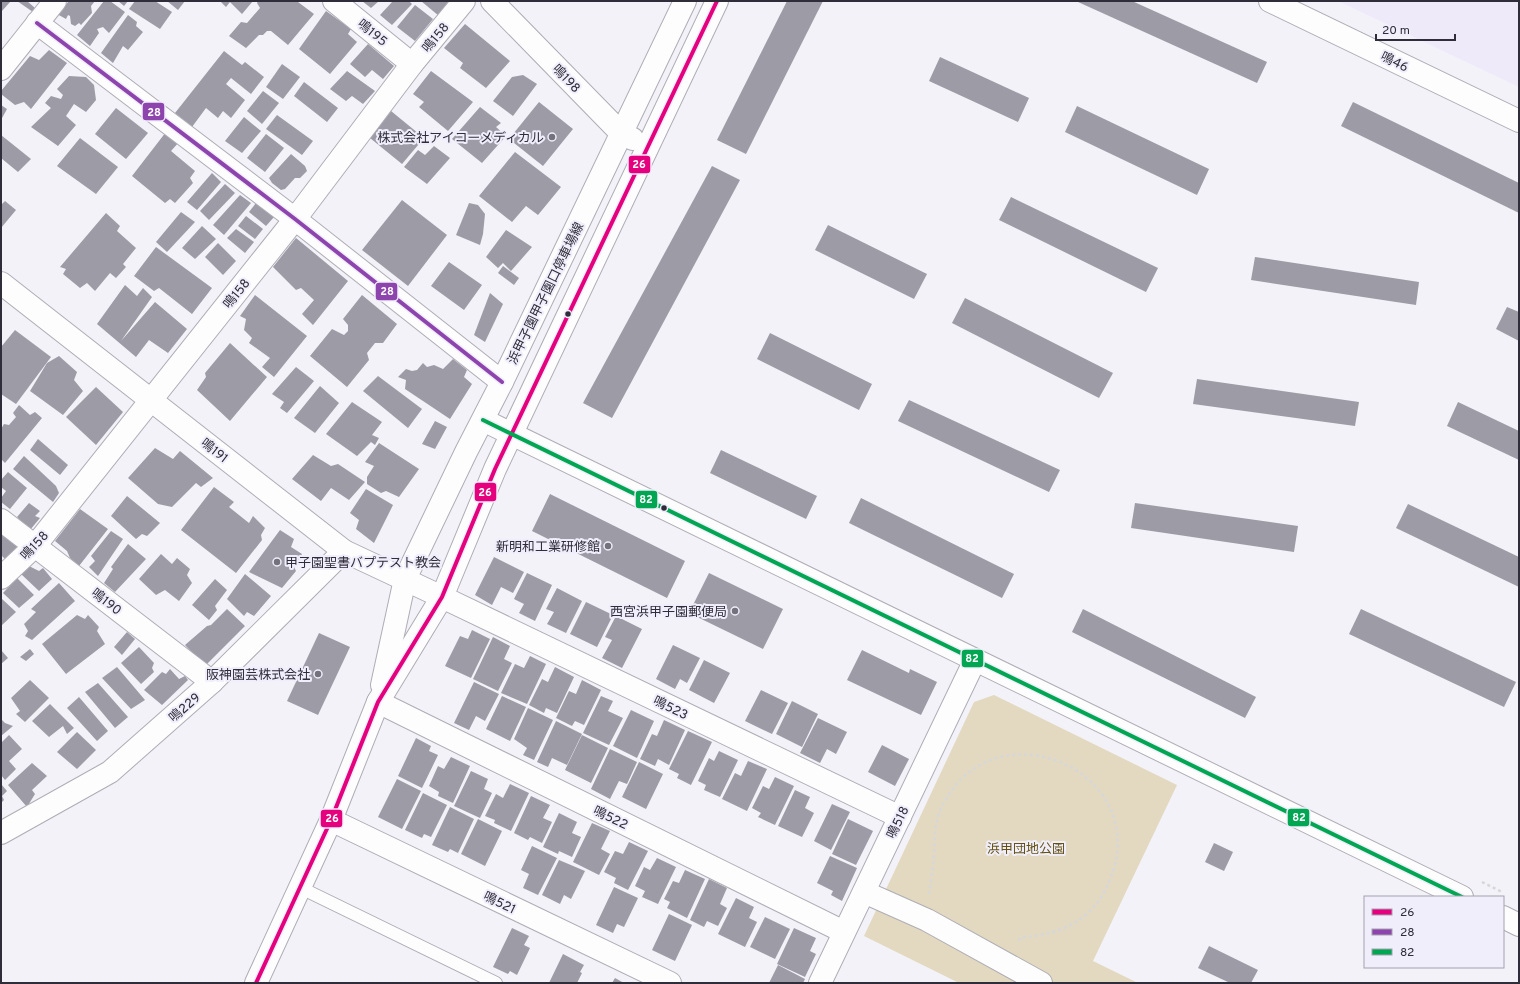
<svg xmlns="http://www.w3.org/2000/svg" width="1520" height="984" viewBox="0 0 1520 984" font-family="Overpass,'Noto Sans JP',sans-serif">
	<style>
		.built { fill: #eeeafa }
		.green { fill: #e2d9c0 }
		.building { fill: #9d9ba6 }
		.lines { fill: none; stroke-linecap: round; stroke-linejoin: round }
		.lane-casing { stroke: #afadb5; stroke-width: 14 }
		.street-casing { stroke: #afadb5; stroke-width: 24 }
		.secondary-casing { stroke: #afadb5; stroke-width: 24 }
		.path { stroke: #d7d7d9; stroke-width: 2.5; stroke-dasharray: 3 3; stroke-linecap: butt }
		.lane { stroke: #fdfdfe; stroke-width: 12 }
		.street { stroke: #fdfdfe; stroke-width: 22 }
		.secondary { stroke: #fdfdfe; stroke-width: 22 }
		.bus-1-casing { stroke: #f1eefc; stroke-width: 7 }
		.bus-2-casing { stroke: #f1eefc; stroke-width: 7 }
		.bus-3-casing { stroke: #f1eefc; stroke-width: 7 }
		.bus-1 { stroke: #e5007d; stroke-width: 4 }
		.bus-2 { stroke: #8e44ad; stroke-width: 4 }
		.bus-3 { stroke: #00a651; stroke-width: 4 }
		.poi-dot { fill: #74727c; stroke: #f1eefc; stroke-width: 1.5 }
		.bus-dot { fill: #302d3a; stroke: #f1eefc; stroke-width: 1.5 }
		.labels { text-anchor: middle; stroke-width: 4; stroke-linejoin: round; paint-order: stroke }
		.street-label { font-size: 13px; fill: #302d3a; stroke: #f1eefc }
		.poi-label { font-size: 13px; fill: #302d3a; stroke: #f1eefc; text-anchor: end }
		.park-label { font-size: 13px; fill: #645212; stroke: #f1eefc }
		.line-badge { stroke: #f1eefc; stroke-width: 1.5 }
		.badge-label { font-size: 11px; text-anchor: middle; font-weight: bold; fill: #fff }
	</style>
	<rect width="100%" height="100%" fill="#f3f2f8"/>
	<polygon class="built" points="1338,1 1519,1 1519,87"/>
	<polygon class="green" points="994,695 1177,785 1093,961 1138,983 959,983 864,936 974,702"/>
	<g class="building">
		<polygon points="1,1 11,1 1,12"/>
		<polygon points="17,1 27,1 35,8 33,12"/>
		<polygon points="69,1 95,1 91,6 92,13 81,25 79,23 75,26 71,24 70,16 68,15 66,19 57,14"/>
		<polygon points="104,1 110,1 125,12 109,33 103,27 97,29 99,33 90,46 77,35"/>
		<polygon points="118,1 128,1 124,6"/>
		<polygon points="135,1 155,1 172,12 160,29 129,9"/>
		<polygon points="167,1 185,1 178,10"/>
		<polygon points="220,1 253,1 242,14 230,2 226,7"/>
		<polygon points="258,1 299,1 298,2 314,14 288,45 271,31 267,31 263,35 259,35 246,48 229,36 241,22 247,23 260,8 257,3"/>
		<polygon points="362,1 379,1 371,8"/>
		<polygon points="393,1 409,1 412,4 392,25 380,15"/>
		<polygon points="421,1 450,1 439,16"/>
		<polygon points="787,1 823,1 746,154 717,140"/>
		<polygon points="1079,1 1132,1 1267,62 1257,83 1078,2"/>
		<polygon points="415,5 433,19 415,41 397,27"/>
		<polygon points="326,11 351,29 348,34 357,42 330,74 299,49"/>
		<polygon points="128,15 137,22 136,26 143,32 128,50 123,46 113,63 101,53"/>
		<polygon points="465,24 510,61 486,88 460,68 463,63 444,48"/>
		<polygon points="368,44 394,66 383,79 372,70 365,77 350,64"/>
		<polygon points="49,50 67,63 31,109 24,102 15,105 1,94 1,91 30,56 39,60"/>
		<polygon points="224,51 242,65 245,62 264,77 251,94 231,78 226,84 245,100 231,118 223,111 218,118 206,108 192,127 175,113"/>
		<polygon points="940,57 1029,98 1018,122 929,81"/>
		<polygon points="282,64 300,77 283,99 266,87"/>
		<polygon points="347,71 375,91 363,104 352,96 346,101 330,89"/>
		<polygon points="431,71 473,102 448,131 419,107 424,102 413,94"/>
		<polygon points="523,75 537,84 513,116 493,101 512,77"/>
		<polygon points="69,76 86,77 94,85 96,100 86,112 74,104 66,116 76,125 58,146 31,127 51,108 45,103 51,96 61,99 63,95 57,89"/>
		<polygon points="304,82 338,108 327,122 294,96"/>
		<polygon points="263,91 279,103 262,124 247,111"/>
		<polygon points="539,102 573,129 543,166 509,139"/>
		<polygon points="1353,102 1519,183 1519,213 1341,126"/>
		<polygon points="1,105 7,109 1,120"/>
		<polygon points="1077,106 1209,169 1197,195 1065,132"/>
		<polygon points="480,107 501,123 496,127 506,136 482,163 452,139"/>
		<polygon points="116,108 148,133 126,159 95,134"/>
		<polygon points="391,111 424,138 402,164 370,138"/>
		<polygon points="277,115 313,141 302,155 266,129"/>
		<polygon points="244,117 261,131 242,153 225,141"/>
		<polygon points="166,132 179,142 171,151 195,171 190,178 193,183 175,203 170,199 165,203 132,176"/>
		<polygon points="266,134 284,148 265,172 247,158"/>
		<polygon points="1,135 31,159 18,172 1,158"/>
		<polygon points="80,138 118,167 96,194 57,166"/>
		<polygon points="434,146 450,158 427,184 404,167 418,150 425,155"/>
		<polygon points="515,152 561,187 538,215 526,206 512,222 479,196"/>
		<polygon points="291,154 305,166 307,171 300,178 295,178 285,189 281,190 272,183 269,178"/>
		<polygon points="712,166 740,180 612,418 583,403"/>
		<polygon points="212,173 221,182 197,210 187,202"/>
		<polygon points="225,184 235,193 209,220 200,211"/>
		<polygon points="240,195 251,203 224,235 213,225"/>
		<polygon points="1011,197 1158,268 1146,292 999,220"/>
		<polygon points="402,200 447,235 408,286 362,250"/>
		<polygon points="5,201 16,210 1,228 1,205"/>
		<polygon points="256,203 274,217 266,226 249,212"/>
		<polygon points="469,203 478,205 485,214 483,234 480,245 456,235"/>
		<polygon points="181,212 195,222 167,252 156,242"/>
		<polygon points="106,213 120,226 117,231 136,248 123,264 126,267 116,278 110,273 95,291 87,283 80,288 63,274 66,269 60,267"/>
		<polygon points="246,216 263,229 255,239 238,226"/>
		<polygon points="828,225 927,274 914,299 815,250"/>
		<polygon points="202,226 216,239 195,259 182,248"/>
		<polygon points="236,229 254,242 245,253 227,238"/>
		<polygon points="506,230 532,247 511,271 503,263 498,268 486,257"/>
		<polygon points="296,238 348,281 313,325 302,314 314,300 301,288 296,290 273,267"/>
		<polygon points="218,243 236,261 223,275 205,257"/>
		<polygon points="156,247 212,288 192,314 159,288 154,291 134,276"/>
		<polygon points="1255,257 1419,282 1416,305 1251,280"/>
		<polygon points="449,262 482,285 464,310 431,286"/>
		<polygon points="503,266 519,278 514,285 498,273"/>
		<polygon points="125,285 137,296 143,288 152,297 121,341 155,302 187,329 168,353 149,340 136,357 97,324"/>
		<polygon points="490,293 503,304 485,342 474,335"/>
		<polygon points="255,295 307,336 274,377 262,367 270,358 249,343 252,338 244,330 246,319 240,316"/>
		<polygon points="362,295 397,324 383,343 375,343 367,353 369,360 347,387 310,356 332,329 344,335 348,331 348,325 343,319"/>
		<polygon points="965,298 1113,373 1099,398 952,323"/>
		<polygon points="1507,307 1519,312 1519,341 1496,329"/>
		<polygon points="15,330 51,357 16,404 1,394 1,347"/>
		<polygon points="770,333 872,384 859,410 757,359"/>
		<polygon points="230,343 267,377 230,421 197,390 206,377 205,373"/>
		<polygon points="59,356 77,372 74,380 83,391 63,415 30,391 47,363"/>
		<polygon points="453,359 467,370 464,377 472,384 450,419 405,389 406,380 398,377 406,369 412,371 417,370 423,363 427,367 434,365 443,369"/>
		<polygon points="296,367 314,381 287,413 280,408 284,402 272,394"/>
		<polygon points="378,376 422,409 408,428 363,391"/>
		<polygon points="1197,379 1359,402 1355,426 1193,404"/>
		<polygon points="320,386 339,403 315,433 294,418"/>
		<polygon points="96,387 123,412 96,445 66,417"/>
		<polygon points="909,400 1060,470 1049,492 898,421"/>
		<polygon points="352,402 382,422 372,435 379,438 375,445 371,442 357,456 326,434"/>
		<polygon points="1458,402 1519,431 1519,460 1447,426"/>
		<polygon points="19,405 30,415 35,412 42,418 5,463 1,459 1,429 4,424 9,425 16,417 13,413"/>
		<polygon points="435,421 447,427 435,449 422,444"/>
		<polygon points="38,439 68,465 60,475 30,450"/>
		<polygon points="379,443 419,469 399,497 386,491 381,493 367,484 367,477 374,466 365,462"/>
		<polygon points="155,448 173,459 180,451 213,478 201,487 196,483 172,507 158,504 128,478"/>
		<polygon points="721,450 817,496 806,519 710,473"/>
		<polygon points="313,455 331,466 338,464 365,482 349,500 331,488 321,501 292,479"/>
		<polygon points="24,456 56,486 59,493 53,502 13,469"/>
		<polygon points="8,472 27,488 10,509 1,502 1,498 6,491 1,487 1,480"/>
		<polygon points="214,487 234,502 229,507 249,523 253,516 265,528 261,535 262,540 236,573 181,530"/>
		<polygon points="366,489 393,505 374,543 356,529 359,520 350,513"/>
		<polygon points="550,494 685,561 667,598 532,531"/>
		<polygon points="127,496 160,523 147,536 142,534 136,539 111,516"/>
		<polygon points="861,498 1014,574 1002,598 849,523"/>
		<polygon points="29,503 40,511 35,516 40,518 30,530 17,517"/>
		<polygon points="1135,503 1298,526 1294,552 1131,528"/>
		<polygon points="1408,504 1519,557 1519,587 1396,528"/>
		<polygon points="80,509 108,529 79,566 70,558 67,551 55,541"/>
		<polygon points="280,530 294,539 291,547 302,554 294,567 296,571 282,588 249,572"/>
		<polygon points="111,531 123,539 98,576 89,567 95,561 91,556"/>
		<polygon points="1,532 18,546 5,559 1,555"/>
		<polygon points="128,544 146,559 115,592 104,583 113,569 111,567"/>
		<polygon points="161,554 172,564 177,558 190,569 187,575 192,583 179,601 165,590 156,595 139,579"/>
		<polygon points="494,557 524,572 513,593 501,587 492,605 475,595"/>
		<polygon points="29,566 39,571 43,568 52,579 39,591 21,574"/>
		<polygon points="527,573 552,585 535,621 519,613 524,604 514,599"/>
		<polygon points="709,573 783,609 763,649 689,613"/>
		<polygon points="245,574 271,596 254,616 247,612 244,616 227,599"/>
		<polygon points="17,578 34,595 19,608 3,593"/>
		<polygon points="215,579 227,590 215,606 217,610 209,620 192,605"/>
		<polygon points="59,583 75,601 32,640 25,636 28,631 24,624 36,612 31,609"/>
		<polygon points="557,588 582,601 566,633 547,624 554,612 546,609"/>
		<polygon points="1,598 16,612 1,626"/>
		<polygon points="586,602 613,615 597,647 570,634"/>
		<polygon points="227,609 245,626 205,666 185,645 207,626 211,625"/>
		<polygon points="1083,609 1256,697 1245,718 1072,632"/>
		<polygon points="1361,609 1516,682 1504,707 1349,634"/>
		<polygon points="77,615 85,619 88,615 99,627 97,631 105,644 66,674 42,644"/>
		<polygon points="616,616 642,629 622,668 602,658 612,640 605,637"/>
		<polygon points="472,630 490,639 471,678 445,666 460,636 468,639"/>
		<polygon points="127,632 135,639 122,655 114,647"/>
		<polygon points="319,633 350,647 318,715 287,701"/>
		<polygon points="493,637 510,646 504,659 512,663 498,691 473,679"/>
		<polygon points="673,645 700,658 687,683 680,679 675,689 656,679"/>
		<polygon points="139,647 154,663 152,668 154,672 141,684 121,663"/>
		<polygon points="30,649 34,654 26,661 20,657"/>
		<polygon points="1,650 8,658 1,664"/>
		<polygon points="862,650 909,673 910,669 937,682 921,715 847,680"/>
		<polygon points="530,656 546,664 527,704 501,693 515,664 524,668"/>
		<polygon points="704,660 730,673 714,703 689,690"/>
		<polygon points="117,667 145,700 131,709 102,678"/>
		<polygon points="555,667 574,677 557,713 546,708 544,713 529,705 542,679 548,682"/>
		<polygon points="170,669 179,679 185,676 188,680 162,705 144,690 162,672 166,674"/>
		<polygon points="30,680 49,698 25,722 16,714 20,711 11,698"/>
		<polygon points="582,680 601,690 584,725 575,721 572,726 556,718 569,691 576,694"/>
		<polygon points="474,682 499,694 485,721 476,716 469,730 454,723"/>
		<polygon points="98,683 128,717 115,728 85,692"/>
		<polygon points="761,690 788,703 772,734 745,721"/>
		<polygon points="502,696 526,707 510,741 486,729"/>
		<polygon points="601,696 613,701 608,711 623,718 609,745 583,733"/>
		<polygon points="79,697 108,731 97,741 67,708"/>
		<polygon points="792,701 818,714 802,747 776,734"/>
		<polygon points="50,704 74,728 67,734 63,726 49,737 32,721"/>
		<polygon points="528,708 553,720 534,760 523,755 527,748 514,739"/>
		<polygon points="631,710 654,721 637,758 613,746"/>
		<polygon points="818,718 847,732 836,754 827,749 820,763 800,753"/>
		<polygon points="1,719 5,723 13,726 1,736"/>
		<polygon points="664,720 685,730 669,765 658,759 655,766 640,759 652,734 657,736"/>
		<polygon points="556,721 582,734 567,765 552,758 548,767 537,762"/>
		<polygon points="688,731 712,742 691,785 677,778 679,774 669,769"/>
		<polygon points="77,732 96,750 77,769 57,752"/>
		<polygon points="9,735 22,749 9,761 16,769 5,780 1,775 1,743"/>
		<polygon points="582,735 608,748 591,783 565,770"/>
		<polygon points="416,738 431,746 429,751 438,755 422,788 398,776"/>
		<polygon points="882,745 909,759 895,786 868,772"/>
		<polygon points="610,749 637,762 627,784 619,781 610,799 591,789"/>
		<polygon points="719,751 738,760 720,797 704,790 706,785 698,781 709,758 714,761"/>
		<polygon points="451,757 470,766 453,803 438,796 439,792 429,786 438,766 444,769"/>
		<polygon points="748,761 767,769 747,811 722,799 735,773 741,776"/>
		<polygon points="639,762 663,774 646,809 622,797"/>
		<polygon points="32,763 47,776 32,790 35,794 27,807 8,785"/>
		<polygon points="471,771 488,779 484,789 492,793 480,818 454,806"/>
		<polygon points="775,777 794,786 775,825 758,817 761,813 752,808 763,786 769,789"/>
		<polygon points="397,779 421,791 402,829 378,817"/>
		<polygon points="1,784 7,791 2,796 4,800 1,803"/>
		<polygon points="510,784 529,793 511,831 494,823 495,820 485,816 496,794 503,798"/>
		<polygon points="795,790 810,797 805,808 814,813 802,837 778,826"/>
		<polygon points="423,793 447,805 431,837 424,834 422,838 405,830"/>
		<polygon points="531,796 550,805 543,818 552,822 542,843 530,837 528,840 514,833"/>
		<polygon points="832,804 850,812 831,850 814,841"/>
		<polygon points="450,807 474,819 458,853 450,849 448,852 432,845"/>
		<polygon points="559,813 577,822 572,833 581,837 572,857 559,851 558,854 543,847"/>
		<polygon points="478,819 502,831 485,866 461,854"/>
		<polygon points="848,819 873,831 856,865 832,854"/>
		<polygon points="592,823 610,831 601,849 610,854 599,875 573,862"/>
		<polygon points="629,842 648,851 628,890 614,883 616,878 604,872 615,851 623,854"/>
		<polygon points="1214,843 1233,852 1224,871 1205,862"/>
		<polygon points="532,846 557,858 538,895 523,888 529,874 521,870"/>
		<polygon points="830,856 857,868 842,901 831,895 833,891 817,883"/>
		<polygon points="657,858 676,867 658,904 642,897 645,891 635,886 644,867 650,870"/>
		<polygon points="559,860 585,871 571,899 564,895 560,904 542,895"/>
		<polygon points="685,870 705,879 687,918 667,908 670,902 664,899 673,881 679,883"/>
		<polygon points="709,879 727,888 720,904 727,908 718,926 707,921 704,927 690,920"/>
		<polygon points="614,887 638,898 624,927 617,924 613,933 596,925"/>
		<polygon points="736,898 754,907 749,918 757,922 745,947 718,934"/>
		<polygon points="669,914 692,925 675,961 652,950"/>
		<polygon points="765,917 790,929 775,959 750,947"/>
		<polygon points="512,928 529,936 524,945 530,948 517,975 510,971 508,974 493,967"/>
		<polygon points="794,928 816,938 810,951 816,954 805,977 777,964"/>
		<polygon points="1209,946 1258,970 1251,983 1230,983 1198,968"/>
		<polygon points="563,954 584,965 580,972 582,973 577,983 549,983"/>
		<polygon points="778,965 805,979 803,983 769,983"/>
		<polygon points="615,978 624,983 612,983"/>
	</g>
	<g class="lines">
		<defs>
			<polyline id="lane" points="301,888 496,983"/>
			<g id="street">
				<polyline points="334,1 412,64"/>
				<polyline points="37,23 295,219 502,382"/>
				<polyline points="1,69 55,1"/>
				<polyline points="1,520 212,682"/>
				<polyline points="1,578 35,546 295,219 412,64 464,1"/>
				<polyline points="442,597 900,817"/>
				<polyline points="378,702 844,932"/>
				<polyline points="331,820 670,983"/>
				<polyline points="1,833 110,772 212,682 344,551"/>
				<polyline points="864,892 927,920 1041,983"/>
				<polyline points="820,983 975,660"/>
			</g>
			<g id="secondary">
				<polyline points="492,1 622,134 633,139"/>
				<polyline points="1270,1 1519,121"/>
				<polyline points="1,283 344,551 442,597"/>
				<polyline points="483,420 1462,897"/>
				<polyline points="382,685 405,579 466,452 502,382 685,1"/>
				<polyline points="1503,917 1519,925"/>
				<polyline points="256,983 331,820 378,702 442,597 495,469 717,1"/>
			</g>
		</defs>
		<use href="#lane" class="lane-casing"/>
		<use href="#street" class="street-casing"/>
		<use href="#secondary" class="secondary-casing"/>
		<g class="path">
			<polyline points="1482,882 1502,892"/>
			<path d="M929,894C931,881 933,868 934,855C935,842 934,829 938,816C985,693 1169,773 1104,892C1088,923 1054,936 1021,937L1017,943"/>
		</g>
		<use href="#lane" class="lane"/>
		<use href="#street" class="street"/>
		<use href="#secondary" class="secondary"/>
		<defs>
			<polyline id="bus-1" points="256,983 331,820 378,702 442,597 495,469 717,1"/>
			<polyline id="bus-2" points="37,23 295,219 502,382"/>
			<polyline id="bus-3" points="483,420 1462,897"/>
		</defs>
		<use href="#bus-1" class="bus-1-casing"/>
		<use href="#bus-2" class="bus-2-casing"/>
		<use href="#bus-3" class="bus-3-casing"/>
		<use href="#bus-1" class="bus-1"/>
		<use href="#bus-2" class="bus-2"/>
		<use href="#bus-3" class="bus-3"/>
	</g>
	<g class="poi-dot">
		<circle cx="552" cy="137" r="4"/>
		<circle cx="608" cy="546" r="4"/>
		<circle cx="277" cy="562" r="4"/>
		<circle cx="735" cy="611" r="4"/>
		<circle cx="318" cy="674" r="4"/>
	</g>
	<g class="bus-dot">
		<circle cx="568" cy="314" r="3.5"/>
		<circle cx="664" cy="508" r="3.5"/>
	</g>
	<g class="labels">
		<g class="street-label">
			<text transform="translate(373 32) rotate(39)" y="5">鳴195</text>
			<text transform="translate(435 37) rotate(-50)" y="5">鳴158</text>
			<text transform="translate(1395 61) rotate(26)" y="5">鳴46</text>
			<text transform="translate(567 78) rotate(46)" y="5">鳴198</text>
			<text transform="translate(236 293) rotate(-51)" y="5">鳴158</text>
			<text transform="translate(545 293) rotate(-64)" y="5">浜甲子園甲子園口停車場線</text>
			<text transform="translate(215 450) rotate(38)" y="5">鳴191</text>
			<text transform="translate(34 545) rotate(-47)" y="5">鳴158</text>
			<text transform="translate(107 601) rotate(38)" y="5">鳴190</text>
			<text transform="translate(184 707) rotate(-41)" y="5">鳴229</text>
			<text transform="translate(671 707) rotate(26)" y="5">鳴523</text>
			<text transform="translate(611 817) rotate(26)" y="5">鳴522</text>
			<text transform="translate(897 822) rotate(-64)" y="5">鳴518</text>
			<text transform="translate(500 902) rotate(26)" y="5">鳴521</text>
		</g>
		<g class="poi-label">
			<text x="544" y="142">株式会社アイコーメディカル</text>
			<text x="600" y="551">新明和工業研修館</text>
			<text x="285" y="567" text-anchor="start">甲子園聖書バプテスト教会</text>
			<text x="727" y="616">西宮浜甲子園郵便局</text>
			<text x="310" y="679">阪神園芸株式会社</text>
		</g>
		<g class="park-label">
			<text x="1026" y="853">浜甲団地公園</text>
		</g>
	</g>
	<g class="line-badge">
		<rect x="142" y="102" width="23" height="19" rx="4" fill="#8e44ad"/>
		<rect x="628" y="155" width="23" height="19" rx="4" fill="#e5007d"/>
		<rect x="375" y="282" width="23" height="19" rx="4" fill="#8e44ad"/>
		<rect x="474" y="482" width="23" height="20" rx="4" fill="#e5007d"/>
		<rect x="635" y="490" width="23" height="19" rx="4" fill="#00a651"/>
		<rect x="961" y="649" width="23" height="19" rx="4" fill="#00a651"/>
		<rect x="1287" y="808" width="23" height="19" rx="4" fill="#00a651"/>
		<rect x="320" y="809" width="23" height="19" rx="4" fill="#e5007d"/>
	</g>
	<g class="badge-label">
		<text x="154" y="116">28</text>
		<text x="639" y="168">26</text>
		<text x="387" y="295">28</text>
		<text x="485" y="496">26</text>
		<text x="646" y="503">82</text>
		<text x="972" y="662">82</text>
		<text x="1299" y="821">82</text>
		<text x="332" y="822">26</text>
	</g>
	<rect width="1520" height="984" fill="none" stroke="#302d3a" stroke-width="4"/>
	<rect x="1364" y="896" width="140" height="72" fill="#f1eefc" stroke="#a4a1ae"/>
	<rect x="1372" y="909" width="20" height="6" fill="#e5007d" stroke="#a4a1ae"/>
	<text x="1400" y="916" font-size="12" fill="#302d3a">26</text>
	<rect x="1372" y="929" width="20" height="6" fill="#8e44ad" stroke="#a4a1ae"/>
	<text x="1400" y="936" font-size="12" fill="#302d3a">28</text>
	<rect x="1372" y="949" width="20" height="6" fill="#00a651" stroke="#a4a1ae"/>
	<text x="1400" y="956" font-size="12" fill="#302d3a">82</text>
	<path d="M1376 34v6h79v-6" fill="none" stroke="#302d3a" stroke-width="2"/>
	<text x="1382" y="34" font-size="12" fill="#302d3a" stroke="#f1eefc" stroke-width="3" paint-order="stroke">20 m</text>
</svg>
